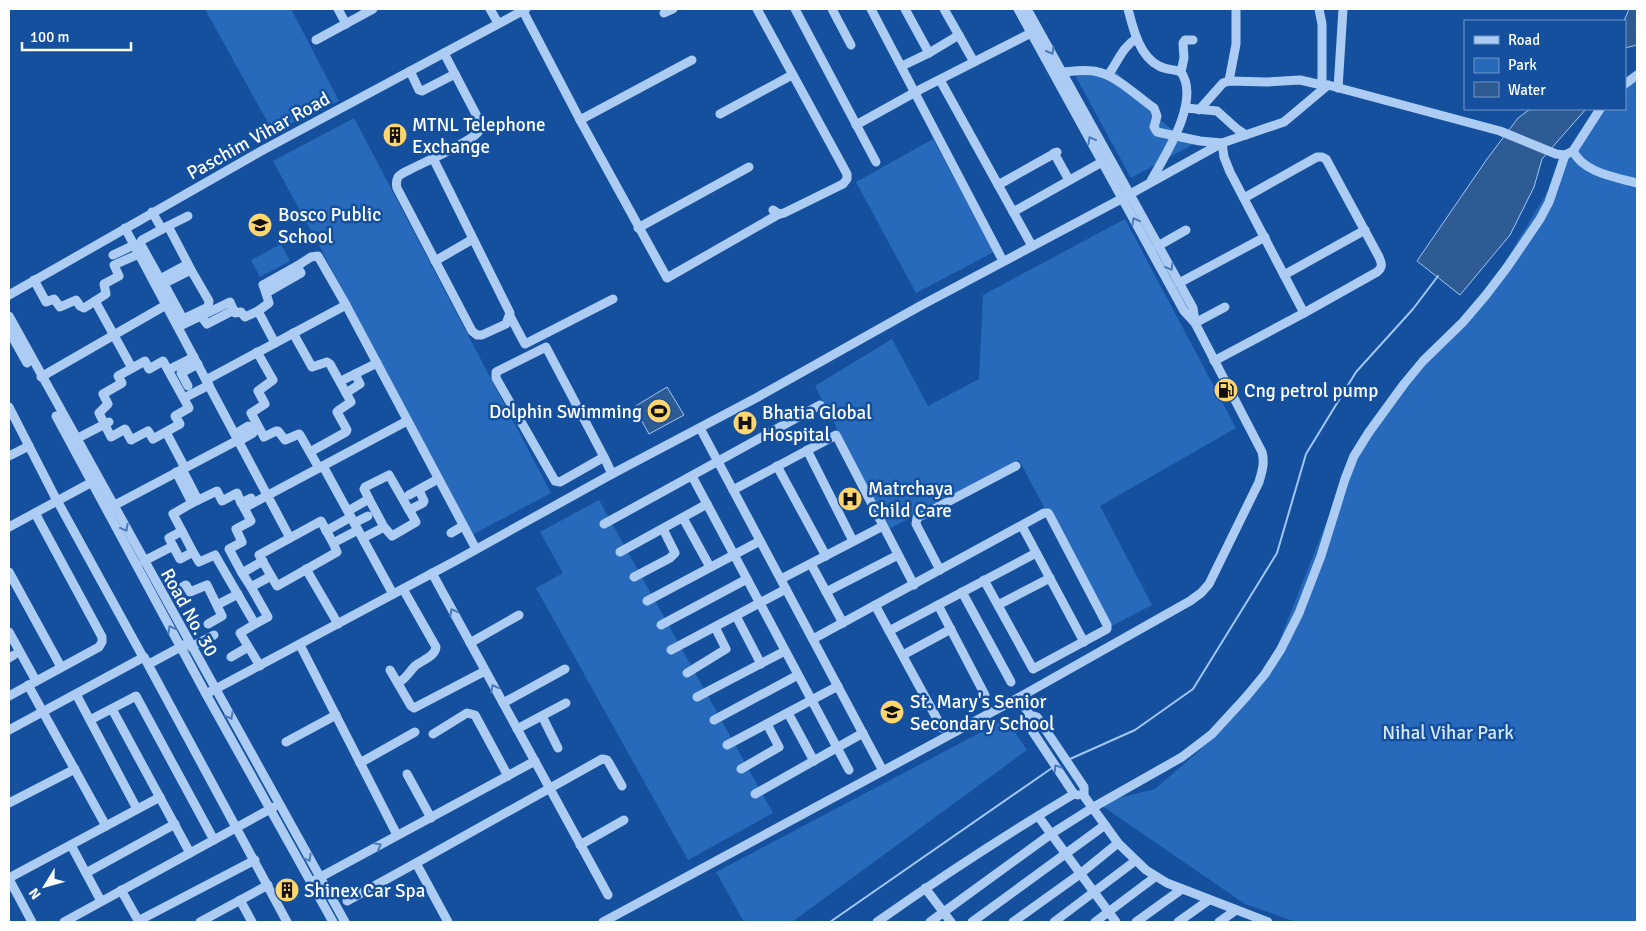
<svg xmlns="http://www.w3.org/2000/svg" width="1646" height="931" viewBox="0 0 1646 931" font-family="Signika,sans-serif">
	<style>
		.green { fill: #276abc }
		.water { fill: #2f5b94; stroke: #9ec7f6 }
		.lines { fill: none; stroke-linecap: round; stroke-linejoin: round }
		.stream { stroke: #9ec7f6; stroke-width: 2 }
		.minor { stroke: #acccf4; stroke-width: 9 }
		.oneway { stroke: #497bbc }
		.labels { text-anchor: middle; stroke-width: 5; stroke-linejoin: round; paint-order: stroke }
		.poi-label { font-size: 19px; fill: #fff; stroke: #14509e; text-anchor: start }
		.street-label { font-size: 19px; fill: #fff; stroke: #14509e }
		.park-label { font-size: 19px; fill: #d4e7fd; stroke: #14509e }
	</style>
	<rect width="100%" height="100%" fill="#14509e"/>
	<g class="green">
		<polygon points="205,9 291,9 339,101 273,132"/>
		<polygon points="1116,71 1157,118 1177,133 1203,139 1131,178 1075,75"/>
		<path d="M1637,71V922H1296L1245,904L1098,803L1155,789L1200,750L1271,662L1360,438L1401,381L1482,300L1574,148L1604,109H1625C1625,92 1620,79 1637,71Z"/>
		<polygon points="354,118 551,493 470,536 321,249 273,161"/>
		<polygon points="933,139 994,252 916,293 856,182"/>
		<polygon points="1125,219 1236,428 1100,506 1152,605 1108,628 1019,460 889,529 815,386 892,339 928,406 979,379 983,295"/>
		<polygon points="281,244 290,261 260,277 251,260"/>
		<polygon points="599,500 773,813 688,860 536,588 563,573 540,532"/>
		<polygon points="1006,719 1027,750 792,922 744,922 716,872"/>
	</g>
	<g class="water">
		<polygon points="1629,9 1637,9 1637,45 1625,48 1624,21"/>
		<polygon points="1530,109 1586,109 1542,159 1534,187 1510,235 1460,295 1417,261 1487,159 1518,118"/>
		<polygon points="667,387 684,415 649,434 634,407"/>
	</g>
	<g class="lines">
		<g class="stream">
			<polyline points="1070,759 1135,730 1193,689 1277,553 1306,454 1356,372 1413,309 1438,276"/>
			<polyline points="830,922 1052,768"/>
		</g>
		<g class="minor">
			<polyline points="338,9 346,24"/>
			<polyline points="490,9 498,23"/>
			<polyline points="757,9 847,174 847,179 843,184 784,213 779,214 773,210"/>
			<polyline points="795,9 876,162"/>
			<polyline points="832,9 851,45"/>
			<polyline points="871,9 1003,261"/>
			<polyline points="905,9 929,53"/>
			<polyline points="944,9 974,62"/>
			<polyline points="1027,9 1193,308 1195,322"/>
			<path d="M1128,9C1133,28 1139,56 1159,66C1166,70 1174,69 1181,72C1201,101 1165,155 1151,181"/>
			<polyline points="1319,9 1322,24 1322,85 1328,85"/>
			<polyline points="523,11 580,120 667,278 779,214"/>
			<polyline points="664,13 673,9"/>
			<polyline points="316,40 373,9"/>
			<polyline points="902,66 929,53 959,35"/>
			<polyline points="410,71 419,90 422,91 455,74"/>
			<path d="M1063,72C1075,71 1087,69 1098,72C1117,76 1138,97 1154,108L1157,116L1154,127L1157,132L1200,141L1222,143L1224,157L1230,172L1304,313L1214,361"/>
			<polyline points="1181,72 1184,58 1183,43 1185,40 1193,40"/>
			<path d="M1108,75C1118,62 1122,47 1137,38"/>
			<polyline points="940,80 1032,246"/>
			<polyline points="1229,81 1236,44 1236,9"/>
			<polyline points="1625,84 1637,75"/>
			<polyline points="1338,88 1343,9"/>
			<polyline points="1186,108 1217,111 1237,129 1246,135"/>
			<polyline points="1199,110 1223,83 1229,81 1267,82 1300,80 1322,85"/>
			<polyline points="720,114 792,75"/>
			<polyline points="580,120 692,60"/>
			<polyline points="856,125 921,89 1031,33"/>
			<path d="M1573,151C1584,173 1615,177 1637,183"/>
			<polyline points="1054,153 1069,180"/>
			<path d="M433,158L510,313L506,324L482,335H477L472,331L397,188C396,184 396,181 398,177C402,172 410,170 415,167C427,161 474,140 479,131C481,127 480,124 479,120L444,53"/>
			<polyline points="998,185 1057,152"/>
			<path d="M1244,198L1317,157H1322L1326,159L1379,257C1382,264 1383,267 1377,272L1304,313"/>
			<polyline points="152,212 162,229"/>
			<polyline points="1013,212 1102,162"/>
			<polyline points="168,226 188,216"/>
			<polyline points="125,228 290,538"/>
			<polyline points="638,228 749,167"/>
			<polyline points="1158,246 1186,230"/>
			<polyline points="113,255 134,245"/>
			<polyline points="435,261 473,239"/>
			<polyline points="1284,275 1365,230"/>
			<polyline points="159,279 160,279 188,264 168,226 142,240 140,243 160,279"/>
			<polyline points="34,280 46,302 54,299 60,307 76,300 80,306 84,308 106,294 104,284 119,276 114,265 139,254"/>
			<polyline points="1179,283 1265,237"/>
			<polyline points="164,284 183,319 208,307 209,301 191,270"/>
			<polyline points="159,286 191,270 189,266"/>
			<polyline points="266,293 263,285 297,266"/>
			<polyline points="9,295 263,150 526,9"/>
			<polyline points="95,301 132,368"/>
			<polyline points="258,311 275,343"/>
			<polyline points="9,316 345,922"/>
			<polyline points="201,316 207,324 234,310"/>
			<polyline points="510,316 525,344 613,299"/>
			<polyline points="1195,323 1225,307"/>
			<polyline points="178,327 230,302 235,313 241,312 245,317 258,311 269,303 266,293 301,273 297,266 311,257 318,256 346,305 476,549"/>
			<polyline points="9,331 27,363"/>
			<polyline points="293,333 312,367 327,362 330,364 351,402 339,410 337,412 347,430 346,432 310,452"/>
			<polyline points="257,352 273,380 258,391 265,404 251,413 264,437 276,431 278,431 285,440 299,434 300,435 319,468"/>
			<polyline points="168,370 163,361 149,369 145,361 118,376 122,383 103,394 108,404 99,413 111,437 125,429 131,440 148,431 153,439 180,424 175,416 189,408 168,370 194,357"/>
			<polyline points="41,377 166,305"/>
			<polyline points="345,379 377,363"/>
			<polyline points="206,380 346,305"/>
			<polyline points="188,386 181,373 198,364"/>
			<polyline points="346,393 360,384 355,374"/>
			<polyline points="184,398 209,385"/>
			<polyline points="9,407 54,495 143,657"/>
			<polyline points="56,416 206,694 333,922"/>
			<polyline points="700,428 883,771"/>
			<polyline points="166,432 185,468"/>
			<polyline points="235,434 248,426 253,428 253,433 239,441"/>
			<polyline points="76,439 109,422"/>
			<polyline points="807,450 853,541"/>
			<polyline points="9,456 29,446"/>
			<polyline points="604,457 560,482 555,481 496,378 496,372 546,347 604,457 612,474"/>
			<polyline points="323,466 393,594"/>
			<polyline points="777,466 826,556"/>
			<polyline points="182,469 198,500"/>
			<polyline points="176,472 192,503 217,491 222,501 237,493 241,503 251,498"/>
			<polyline points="692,476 849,770"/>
			<polyline points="733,490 836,435 914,585"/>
			<polyline points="409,495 438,479"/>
			<polyline points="369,499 384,527"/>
			<polyline points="242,504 251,521 236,529 242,542 229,549 242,573"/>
			<polyline points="113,506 238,440"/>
			<polyline points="244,508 407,421"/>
			<polyline points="409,510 423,503 424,501 419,490"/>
			<polyline points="348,511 369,499 364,489 365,487 389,475 416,522 392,536 384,527 363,538"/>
			<polyline points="683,518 710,567"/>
			<polyline points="354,523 368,516"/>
			<polyline points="604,524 820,405"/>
			<polyline points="1022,526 1084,642"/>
			<polyline points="9,527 94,481"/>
			<polyline points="182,531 173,514 192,503"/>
			<polyline points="326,531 351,517"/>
			<polyline points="451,533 463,526"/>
			<polyline points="333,543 337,552 277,586 259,555 321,521 333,543 358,530"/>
			<polyline points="173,546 169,538 182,531 193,552"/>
			<polyline points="620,552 707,504"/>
			<polyline points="144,561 173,546 180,559 193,552 199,562 215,555 255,624 240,633 260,666"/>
			<polyline points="263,561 242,573 251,587 271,576"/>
			<polyline points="811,564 843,623"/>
			<polyline points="306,569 338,624"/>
			<polyline points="940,570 916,524 917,518 1016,466"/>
			<polyline points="9,572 61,667"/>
			<polyline points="432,573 608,895"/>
			<polyline points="634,577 670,558 675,553 663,529"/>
			<polyline points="781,579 883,526"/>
			<polyline points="251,587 268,617 255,624"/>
			<polyline points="174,592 186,585 190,592 207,585 222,616 208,624"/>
			<polyline points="826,592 898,555"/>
			<polyline points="962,592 1011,682"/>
			<polyline points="647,601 760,541"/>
			<polyline points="217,605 238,594"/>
			<polyline points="875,605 942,728"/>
			<polyline points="938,605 985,695"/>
			<polyline points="998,605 1050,578"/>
			<polyline points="736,616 761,664"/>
			<polyline points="661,625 747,579"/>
			<polyline points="889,631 1036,553"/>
			<polyline points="9,632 36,681"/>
			<polyline points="813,639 1044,513 1048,513 1050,516 1107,625 1107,629 1033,669 984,580"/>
			<polyline points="470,643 519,615"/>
			<polyline points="300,645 397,835"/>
			<polyline points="191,647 214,635"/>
			<polyline points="671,650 786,589"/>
			<polyline points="903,655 951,629"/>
			<polyline points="231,657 248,647"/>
			<polyline points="9,658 14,655"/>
			<polyline points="149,664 186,644"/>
			<polyline points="390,670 411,706 414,708 485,671"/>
			<polyline points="687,673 726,649 715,627"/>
			<path d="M398,683C406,679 409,672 415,666C422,660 435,657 436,647L403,589"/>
			<polyline points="28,685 106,826"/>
			<polyline points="76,694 137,809"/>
			<polyline points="206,694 457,560 612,474 756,398 920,306 1123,198 1222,143 1284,122 1328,85 1500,131 1556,154 1565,155 1573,151 1600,109"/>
			<polyline points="9,696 99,647 102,642 102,637 35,513"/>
			<polyline points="697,697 785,651"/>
			<polyline points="1018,698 1030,715 1037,717 1084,787 1084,796 1105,825 1118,843 1146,870 1167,883 1268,922"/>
			<polyline points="503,703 565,669"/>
			<polyline points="112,709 190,853"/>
			<polyline points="788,713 814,761"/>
			<polyline points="1030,715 1027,723 1074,794 1078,795"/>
			<polyline points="542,716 558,748"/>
			<polyline points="90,720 136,696 214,840"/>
			<polyline points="714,720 798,675"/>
			<polyline points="517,729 566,703"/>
			<polyline points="9,730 144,657 287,922"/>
			<polyline points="433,734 467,713 475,715 508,776"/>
			<polyline points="286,742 336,715"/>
			<polyline points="727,745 838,686"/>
			<polyline points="360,763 415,732"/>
			<polyline points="741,769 779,747 767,724"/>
			<polyline points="407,774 431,818"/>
			<polyline points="755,794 863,733"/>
			<polyline points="9,803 75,769"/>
			<polyline points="1038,816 1116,922"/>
			<polyline points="71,845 86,873 175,824"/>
			<polyline points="580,845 624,820"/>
			<polyline points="416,863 602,759 607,760 609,763 622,786"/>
			<polyline points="86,873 101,901"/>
			<polyline points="9,878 160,797"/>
			<polyline points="9,879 32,922"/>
			<polyline points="315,880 535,761"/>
			<polyline points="925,888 951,922"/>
			<polyline points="121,890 139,922"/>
			<polyline points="240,900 252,922"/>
			<polyline points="347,901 416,863 448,922"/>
			<polyline points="138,921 255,860"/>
			<polyline points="64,922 274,807"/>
			<polyline points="200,922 268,885"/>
			<path d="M603,922L1018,698L1190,601L1201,593L1209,584L1259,482C1262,471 1265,463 1262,452L1195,323L1184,311L1018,9"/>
			<path d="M877,922C941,877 1007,834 1074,794"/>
			<polyline points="930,922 1051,834 1092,808 1182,757 1212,734 1246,697 1265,674 1281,649 1299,613 1321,556 1345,479 1354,456 1369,432 1404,384 1423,361 1463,322 1486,295 1508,266 1540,219 1549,202 1565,155"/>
			<polyline points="972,922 1105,825"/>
			<polyline points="1013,922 1080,874 1118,843"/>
			<polyline points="1054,922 1135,861"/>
			<polyline points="1095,922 1155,877"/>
			<polyline points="1136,922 1182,889"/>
			<polyline points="1178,922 1209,900"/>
			<polyline points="1219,922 1236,910"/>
		</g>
	</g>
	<defs><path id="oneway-chevron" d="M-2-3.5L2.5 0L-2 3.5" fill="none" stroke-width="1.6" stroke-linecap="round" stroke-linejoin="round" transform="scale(1.25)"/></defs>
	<g class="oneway">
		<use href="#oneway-chevron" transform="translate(1051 51) rotate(60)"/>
		<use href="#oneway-chevron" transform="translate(1091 140) rotate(-119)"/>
		<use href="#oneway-chevron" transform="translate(1135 221) rotate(-119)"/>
		<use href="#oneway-chevron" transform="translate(1170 267) rotate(61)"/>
		<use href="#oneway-chevron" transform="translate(125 528) rotate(61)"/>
		<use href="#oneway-chevron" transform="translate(453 612) rotate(-118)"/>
		<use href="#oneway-chevron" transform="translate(171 629) rotate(-119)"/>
		<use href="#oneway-chevron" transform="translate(494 688) rotate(-119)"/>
		<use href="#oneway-chevron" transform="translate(230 716) rotate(61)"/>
		<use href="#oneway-chevron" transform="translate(1057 768) rotate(-124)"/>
		<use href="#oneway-chevron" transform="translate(378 846) rotate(-28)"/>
		<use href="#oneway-chevron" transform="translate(308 858) rotate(61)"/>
	</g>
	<defs>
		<symbol id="building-disc" viewBox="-11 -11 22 22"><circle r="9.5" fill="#ffd56e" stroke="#14509e"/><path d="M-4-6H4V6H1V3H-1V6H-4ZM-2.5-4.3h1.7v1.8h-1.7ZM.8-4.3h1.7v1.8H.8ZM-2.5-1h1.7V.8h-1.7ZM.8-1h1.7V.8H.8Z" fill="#111"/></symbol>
		<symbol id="school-disc" viewBox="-11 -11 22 22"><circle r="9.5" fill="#ffd56e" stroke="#14509e"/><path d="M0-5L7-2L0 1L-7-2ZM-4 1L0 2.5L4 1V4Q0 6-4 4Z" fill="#111"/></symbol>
		<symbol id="fuel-disc" viewBox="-11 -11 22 22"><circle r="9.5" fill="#ffd56e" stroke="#14509e"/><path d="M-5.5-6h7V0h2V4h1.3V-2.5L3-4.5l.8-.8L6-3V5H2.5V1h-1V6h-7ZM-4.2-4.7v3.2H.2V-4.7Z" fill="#111"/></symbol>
		<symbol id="stadium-disc" viewBox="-11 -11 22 22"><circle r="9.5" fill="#ffd56e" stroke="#14509e"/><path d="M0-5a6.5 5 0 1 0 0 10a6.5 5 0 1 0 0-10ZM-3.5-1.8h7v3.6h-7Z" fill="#111"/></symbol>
		<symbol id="hospital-disc" viewBox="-11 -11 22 22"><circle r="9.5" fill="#ffd56e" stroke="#14509e"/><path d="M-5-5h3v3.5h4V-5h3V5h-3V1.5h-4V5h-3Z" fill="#111"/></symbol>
	</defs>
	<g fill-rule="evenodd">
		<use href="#building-disc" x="381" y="121" width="28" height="28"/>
		<use href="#school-disc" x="246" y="211" width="28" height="28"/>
		<use href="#fuel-disc" x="1212" y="376" width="28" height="28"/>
		<use href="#stadium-disc" x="645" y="397" width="28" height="28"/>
		<use href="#hospital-disc" x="731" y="409" width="28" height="28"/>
		<use href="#hospital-disc" x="836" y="485" width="28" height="28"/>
		<use href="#school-disc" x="878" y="698" width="28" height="28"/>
		<use href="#building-disc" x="273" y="876" width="28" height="28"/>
	</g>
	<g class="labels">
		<g class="poi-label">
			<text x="412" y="131">MTNL Telephone<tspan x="412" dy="22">Exchange</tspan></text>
			<text x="278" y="221">Bosco Public<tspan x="278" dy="22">School</tspan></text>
			<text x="1244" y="397">Cng petrol pump</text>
			<text x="642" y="418" text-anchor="end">Dolphin Swimming</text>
			<text x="762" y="419">Bhatia Global<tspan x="762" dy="22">Hospital</tspan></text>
			<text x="868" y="495">Matrchaya<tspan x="868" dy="22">Child Care</tspan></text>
			<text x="910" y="708">St. Mary's Senior<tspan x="910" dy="22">Secondary School</tspan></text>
			<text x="304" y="897">Shinex Car Spa</text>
		</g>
		<g class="street-label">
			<text transform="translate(258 135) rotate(-29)" y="7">Paschim Vihar Road</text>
			<text transform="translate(190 612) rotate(61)" y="7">Road No. 30</text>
		</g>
		<g class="park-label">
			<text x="1448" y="739">Nihal Vihar Park</text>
		</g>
	</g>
	<rect width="1646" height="931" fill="none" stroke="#ffffff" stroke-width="20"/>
	<rect x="1464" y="20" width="162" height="90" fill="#14509e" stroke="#7296c5"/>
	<rect x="1474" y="36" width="25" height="8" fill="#acccf4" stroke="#7296c5"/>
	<text x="1508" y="45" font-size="15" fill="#ffffff">Road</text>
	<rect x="1474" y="58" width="25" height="15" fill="#276abc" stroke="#7296c5"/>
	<text x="1508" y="70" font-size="15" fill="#ffffff">Park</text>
	<rect x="1474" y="82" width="25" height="15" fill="#2f5b94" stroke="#7296c5"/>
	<text x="1508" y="95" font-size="15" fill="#ffffff">Water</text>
	<g transform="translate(45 886) rotate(233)" stroke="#14509e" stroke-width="4" paint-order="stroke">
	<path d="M0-4L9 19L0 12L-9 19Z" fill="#ffffff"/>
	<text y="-8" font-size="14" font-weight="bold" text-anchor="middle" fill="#ffffff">N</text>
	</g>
	<path d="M22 42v8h109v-8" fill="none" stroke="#ffffff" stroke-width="2.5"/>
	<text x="30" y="42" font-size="15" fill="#ffffff" stroke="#14509e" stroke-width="4" paint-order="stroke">100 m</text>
</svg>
